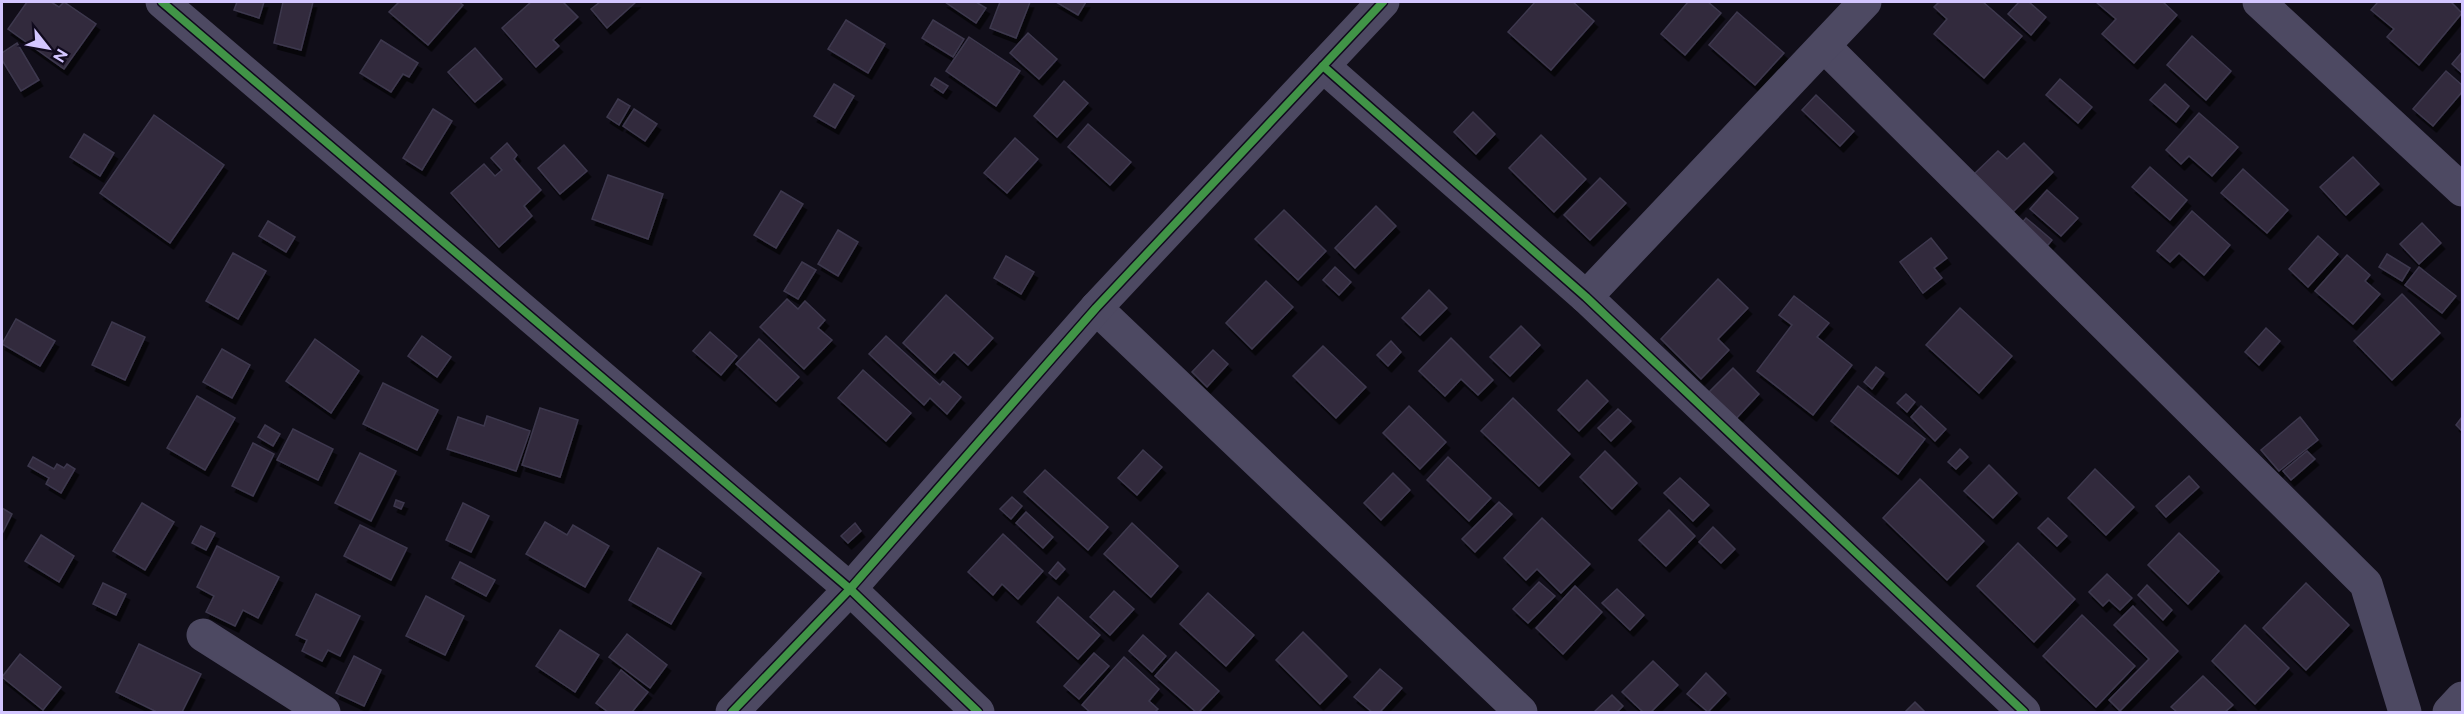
<svg xmlns="http://www.w3.org/2000/svg" width="2464" height="714" viewBox="0 0 2464 714" font-family="Raleway,sans-serif">
	<style>
		.building { fill: #302b3c; stroke: #3e384e; stroke-width: 1.5; filter: url(#shadow) }
		.lines { fill: none; stroke-linecap: round; stroke-linejoin: round }
		.minor { stroke: #4d4962; stroke-width: 33 }
		.cycleway-casing { stroke: #100a1d; stroke-width: 11 }
		.cycleway { stroke: #419447; stroke-width: 8 }
	</style>
	<defs>
		<filter id="shadow"><feDropShadow dx="3.5" dy="6" stdDeviation="0" flood-color="#0009"/></filter>
	</defs>
	<rect width="100%" height="100%" fill="#110e19"/>
	<g class="building">
		<polygon points="27,2 51,2 59,7 64,2 96,24 64,69 8,29"/>
		<polygon points="237,2 264,2 259,18 234,10"/>
		<polygon points="283,2 313,2 301,50 274,43"/>
		<polygon points="399,2 459,2 463,5 428,45 389,12"/>
		<polygon points="531,2 563,2 578,17 553,40 559,46 536,67 502,28"/>
		<polygon points="600,2 636,2 607,28 591,9"/>
		<polygon points="945,2 976,2 986,8 976,23"/>
		<polygon points="1000,2 1030,2 1016,38 990,28"/>
		<polygon points="1056,2 1086,2 1078,15"/>
		<polygon points="1535,2 1573,2 1594,21 1551,70 1508,32"/>
		<polygon points="1688,2 1708,2 1721,13 1685,55 1661,34"/>
		<polygon points="1939,2 1983,2 2022,36 1984,78 1934,34 1947,19 1934,7"/>
		<polygon points="2019,2 2029,2 2046,17 2031,35 2008,14"/>
		<polygon points="2096,2 2163,2 2177,15 2134,63 2102,34 2116,19"/>
		<polygon points="2378,2 2451,2 2462,13 2419,65 2387,37 2394,29 2371,10"/>
		<polygon points="1737,12 1784,53 1755,85 1709,45"/>
		<polygon points="846,20 885,44 868,73 828,49"/>
		<polygon points="933,20 964,39 953,57 922,38"/>
		<polygon points="1028,33 1057,59 1039,79 1010,53"/>
		<polygon points="2192,36 2231,71 2206,100 2167,65"/>
		<polygon points="969,37 1020,71 996,106 946,71"/>
		<polygon points="381,40 418,63 409,77 403,74 391,92 360,73"/>
		<polygon points="17,43 39,80 21,91 2,60 2,53"/>
		<polygon points="475,48 502,79 475,102 448,72"/>
		<polygon points="2462,52 2462,73 2452,64"/>
		<polygon points="2446,71 2462,85 2462,92 2433,126 2413,109"/>
		<polygon points="935,78 948,86 943,93 931,85"/>
		<polygon points="2060,79 2092,107 2078,123 2046,95"/>
		<polygon points="1064,81 1088,103 1057,137 1034,116"/>
		<polygon points="834,84 854,96 835,128 814,116"/>
		<polygon points="2165,84 2189,106 2176,122 2150,100"/>
		<polygon points="1816,95 1854,131 1840,146 1802,110"/>
		<polygon points="618,99 630,106 619,125 607,117"/>
		<polygon points="433,109 452,121 422,170 403,158"/>
		<polygon points="634,109 657,124 645,141 623,126"/>
		<polygon points="1473,112 1495,134 1476,154 1454,132"/>
		<polygon points="2199,113 2238,147 2212,176 2189,156 2181,164 2166,150"/>
		<polygon points="154,115 224,165 170,243 100,193"/>
		<polygon points="1088,124 1131,162 1110,185 1068,147"/>
		<polygon points="84,134 114,153 100,176 70,157"/>
		<polygon points="1541,135 1586,179 1554,212 1509,168"/>
		<polygon points="1015,138 1038,159 1007,193 984,173"/>
		<polygon points="507,143 517,155 514,159 541,190 524,206 532,216 499,247 451,193 484,164 495,176 502,170 491,158"/>
		<polygon points="2024,143 2053,172 2009,216 1971,177 1998,151 2007,159"/>
		<polygon points="564,145 587,171 560,194 538,168"/>
		<polygon points="2353,157 2379,184 2346,215 2320,187"/>
		<polygon points="2150,167 2187,200 2170,220 2132,187"/>
		<polygon points="2243,169 2288,210 2267,233 2221,193"/>
		<polygon points="608,175 663,194 648,239 592,219"/>
		<polygon points="1600,178 1626,203 1590,240 1564,215"/>
		<polygon points="2047,190 2078,218 2061,236 2030,209"/>
		<polygon points="781,191 803,204 776,248 754,235"/>
		<polygon points="1376,206 1396,226 1355,268 1335,248"/>
		<polygon points="1284,210 1326,251 1298,280 1255,239"/>
		<polygon points="2192,211 2230,245 2204,275 2179,253 2170,262 2157,251"/>
		<polygon points="2026,218 2052,240 2042,252 2016,230"/>
		<polygon points="268,221 295,237 286,252 259,236"/>
		<polygon points="2422,223 2441,243 2419,264 2400,244"/>
		<polygon points="838,230 858,242 838,276 818,264"/>
		<polygon points="2318,236 2338,254 2308,287 2289,269"/>
		<polygon points="1931,238 1947,258 1934,268 1942,278 1923,293 1900,262"/>
		<polygon points="233,253 266,271 238,319 206,301"/>
		<polygon points="2387,254 2410,268 2402,281 2379,267"/>
		<polygon points="2347,255 2370,275 2365,281 2380,294 2353,324 2315,291"/>
		<polygon points="1006,256 1034,272 1021,294 994,278"/>
		<polygon points="802,262 816,270 798,299 784,291"/>
		<polygon points="1335,267 1351,282 1339,295 1323,280"/>
		<polygon points="2419,267 2456,296 2442,313 2405,285"/>
		<polygon points="1718,279 1748,308 1718,339 1729,350 1701,379 1661,339"/>
		<polygon points="1266,281 1293,307 1252,349 1226,323"/>
		<polygon points="1429,290 1447,308 1420,335 1402,318"/>
		<polygon points="2402,294 2440,333 2392,380 2354,341"/>
		<polygon points="946,295 993,338 968,365 954,352 935,373 903,343"/>
		<polygon points="1794,296 1829,323 1817,337 1852,365 1813,415 1757,371 1792,325 1779,315"/>
		<polygon points="787,299 798,309 805,301 825,320 818,328 832,340 804,369 760,327"/>
		<polygon points="1960,308 2012,356 1979,393 1926,345"/>
		<polygon points="16,319 55,341 40,366 2,344"/>
		<polygon points="112,322 145,337 125,380 92,365"/>
		<polygon points="1521,326 1540,345 1510,376 1490,357"/>
		<polygon points="2266,328 2280,341 2259,365 2245,352"/>
		<polygon points="710,332 737,356 721,375 693,351"/>
		<polygon points="422,336 451,357 437,377 408,356"/>
		<polygon points="886,336 940,385 943,381 961,397 947,414 930,398 924,405 869,354"/>
		<polygon points="1451,338 1493,380 1478,395 1461,379 1445,396 1419,371"/>
		<polygon points="315,339 359,371 331,413 286,381"/>
		<polygon points="759,339 799,377 776,401 736,364"/>
		<polygon points="1391,341 1401,352 1388,366 1377,355"/>
		<polygon points="1323,346 1366,387 1336,418 1293,376"/>
		<polygon points="222,349 250,365 232,398 203,382"/>
		<polygon points="1213,350 1228,364 1207,387 1192,372"/>
		<polygon points="1876,367 1884,373 1872,389 1864,382"/>
		<polygon points="1733,368 1759,394 1733,422 1706,395"/>
		<polygon points="863,370 911,413 886,441 838,398"/>
		<polygon points="1587,380 1608,401 1579,431 1558,410"/>
		<polygon points="383,383 438,410 417,450 363,424"/>
		<polygon points="1858,386 1925,439 1898,474 1831,421"/>
		<polygon points="1906,394 1915,402 1907,412 1897,403"/>
		<polygon points="197,396 235,418 205,470 167,448"/>
		<polygon points="1513,398 1570,454 1539,486 1481,431"/>
		<polygon points="1409,406 1446,442 1420,469 1383,433"/>
		<polygon points="1921,406 1946,429 1935,441 1911,417"/>
		<polygon points="540,408 578,420 560,477 522,465"/>
		<polygon points="1618,409 1631,421 1611,441 1598,428"/>
		<polygon points="487,416 530,431 516,471 447,449 458,417 484,426"/>
		<polygon points="2300,417 2318,440 2279,471 2261,450"/>
		<polygon points="2462,417 2462,431 2456,425"/>
		<polygon points="265,425 280,434 273,446 258,437"/>
		<polygon points="293,429 333,449 318,480 277,460"/>
		<polygon points="253,443 274,454 253,496 232,486"/>
		<polygon points="1960,449 1968,457 1956,469 1948,462"/>
		<polygon points="1143,450 1162,467 1137,495 1118,478"/>
		<polygon points="1605,451 1637,483 1612,509 1580,477"/>
		<polygon points="2307,451 2315,459 2291,480 2283,471"/>
		<polygon points="360,453 396,471 371,521 335,503"/>
		<polygon points="33,457 54,469 57,464 64,468 67,464 75,469 61,493 46,484 49,478 28,466"/>
		<polygon points="1448,457 1491,498 1469,521 1427,480"/>
		<polygon points="1989,465 2017,493 1993,518 1964,491"/>
		<polygon points="2095,469 2134,507 2106,535 2068,498"/>
		<polygon points="1045,470 1108,527 1088,550 1024,492"/>
		<polygon points="1393,473 1410,490 1381,520 1364,503"/>
		<polygon points="2189,476 2199,487 2166,517 2156,506"/>
		<polygon points="1680,478 1709,505 1693,521 1664,493"/>
		<polygon points="1920,479 1984,541 1947,580 1883,518"/>
		<polygon points="1012,497 1022,506 1011,519 1000,509"/>
		<polygon points="396,500 404,503 401,509 394,506"/>
		<polygon points="1499,502 1512,514 1475,552 1462,539"/>
		<polygon points="142,503 174,522 145,570 113,551"/>
		<polygon points="463,503 489,516 471,552 446,540"/>
		<polygon points="2,508 12,514 2,534"/>
		<polygon points="1669,510 1695,536 1666,566 1639,540"/>
		<polygon points="1026,512 1053,537 1043,548 1016,523"/>
		<polygon points="1542,518 1590,564 1561,593 1537,569 1526,580 1504,558"/>
		<polygon points="2048,518 2067,536 2057,546 2038,528"/>
		<polygon points="545,522 567,535 573,525 609,546 585,587 526,554"/>
		<polygon points="855,523 861,531 848,543 841,536"/>
		<polygon points="1132,523 1178,566 1151,597 1104,554"/>
		<polygon points="360,525 407,548 391,580 344,556"/>
		<polygon points="201,526 215,533 206,550 192,543"/>
		<polygon points="1713,527 1735,549 1721,563 1699,542"/>
		<polygon points="2179,533 2219,571 2188,604 2148,565"/>
		<polygon points="1003,534 1043,571 1018,599 1002,584 993,595 968,572"/>
		<polygon points="41,535 74,556 59,582 25,561"/>
		<polygon points="2018,543 2075,599 2034,642 1977,586"/>
		<polygon points="217,546 279,577 258,618 243,610 235,626 206,612 214,596 197,587"/>
		<polygon points="658,548 701,573 671,624 629,600"/>
		<polygon points="460,562 495,580 486,596 452,578"/>
		<polygon points="1058,562 1065,569 1056,579 1049,573"/>
		<polygon points="2107,574 2132,598 2120,610 2109,600 2103,606 2089,592"/>
		<polygon points="1539,582 1555,596 1528,623 1513,609"/>
		<polygon points="103,583 126,594 116,615 93,604"/>
		<polygon points="2306,583 2349,625 2306,670 2263,628"/>
		<polygon points="2147,585 2172,610 2163,620 2138,595"/>
		<polygon points="1575,586 1602,612 1563,654 1536,628"/>
		<polygon points="1617,589 1644,615 1630,630 1602,603"/>
		<polygon points="1114,591 1134,609 1110,635 1090,617"/>
		<polygon points="1208,593 1254,635 1226,666 1180,624"/>
		<polygon points="316,594 360,616 340,656 328,650 322,661 302,651 307,640 296,635"/>
		<polygon points="426,596 464,616 445,655 406,636"/>
		<polygon points="1058,597 1100,635 1078,659 1037,622"/>
		<polygon points="2133,606 2178,651 2120,711 2109,700 2149,659 2114,625"/>
		<polygon points="2082,615 2135,666 2096,707 2043,656"/>
		<polygon points="2245,625 2289,668 2255,704 2212,661"/>
		<polygon points="560,630 599,655 575,692 536,666"/>
		<polygon points="1303,632 1347,676 1320,704 1276,660"/>
		<polygon points="627,634 667,665 650,688 609,657"/>
		<polygon points="1143,635 1166,656 1152,672 1129,651"/>
		<polygon points="139,644 201,674 182,712 157,712 116,692"/>
		<polygon points="1176,652 1219,691 1199,712 1196,712 1155,676"/>
		<polygon points="1094,653 1109,666 1079,699 1064,686"/>
		<polygon points="20,654 61,687 43,710 2,677"/>
		<polygon points="354,656 381,670 364,706 336,693"/>
		<polygon points="1124,657 1159,689 1149,701 1158,709 1155,712 1090,712 1082,705"/>
		<polygon points="1653,661 1678,685 1651,712 1643,712 1622,692"/>
		<polygon points="1380,669 1402,688 1380,712 1372,712 1354,697"/>
		<polygon points="621,670 648,692 632,712 608,712 596,703"/>
		<polygon points="1706,673 1726,693 1708,712 1687,694"/>
		<polygon points="2203,676 2233,705 2225,712 2177,712 2171,707"/>
		<polygon points="1612,695 1623,706 1617,712 1594,712"/>
		<polygon points="1915,702 1925,712 1905,712"/>
	</g>
	<g class="lines">
		<g class="minor">
			<polyline points="162,2 850,589 978,712"/>
			<polyline points="2259,2 2462,190"/>
			<polyline points="1825,47 2366,584 2405,712"/>
			<polyline points="1323,66 1586,297 2024,712"/>
			<polyline points="1586,297 1865,2"/>
			<polyline points="1096,308 1521,712"/>
			<polyline points="203,635 324,712"/>
			<polyline points="732,712 850,589 1096,308 1383,2"/>
			<polyline points="2449,712 2462,698"/>
		</g>
		<defs>
			<g id="cycleway">
				<polyline points="162,2 850,589 978,712"/>
				<polyline points="1323,66 1586,297 2024,712"/>
				<polyline points="732,712 850,589 1096,308 1383,2"/>
			</g>
		</defs>
		<use href="#cycleway" class="cycleway-casing"/>
		<use href="#cycleway" class="cycleway"/>
	</g>
	<rect width="2464" height="714" fill="none" stroke="#d3c6ff" stroke-width="6"/>
	<g transform="translate(48 48) rotate(121)" stroke="#100a1d" stroke-width="4.5" paint-order="stroke">
	<path d="M0-4.5L10 22L0 15L-10 22Z" fill="#d3c6ff"/>
	<text y="-9" font-size="16" font-weight="bold" text-anchor="middle" fill="#d3c6ff">N</text>
	</g>
</svg>
